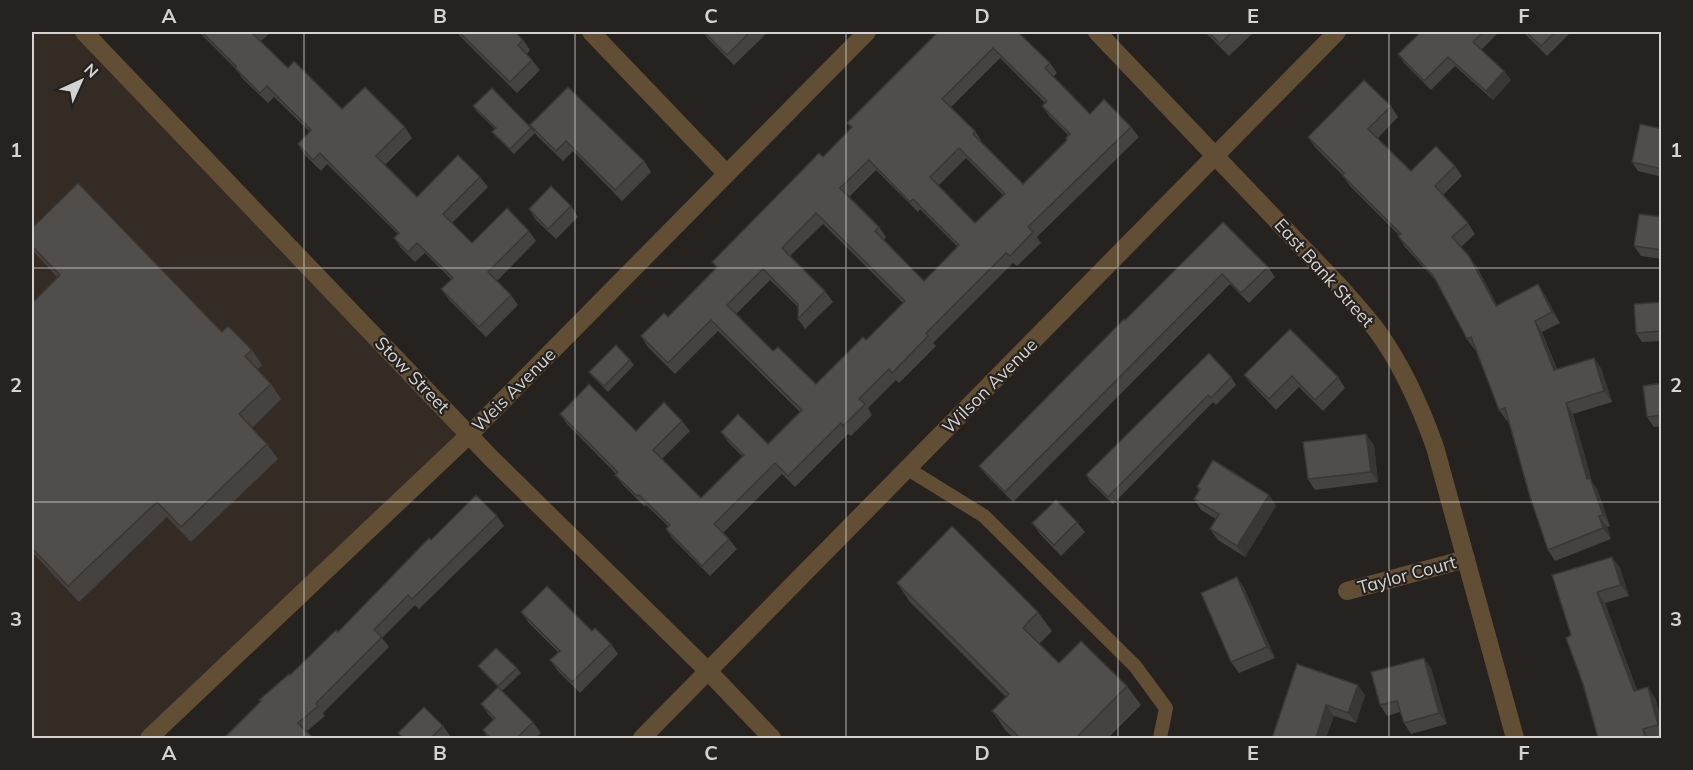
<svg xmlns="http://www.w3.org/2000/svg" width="1693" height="770" viewBox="0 0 1693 770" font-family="Mulish,sans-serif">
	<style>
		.built { fill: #332b24 }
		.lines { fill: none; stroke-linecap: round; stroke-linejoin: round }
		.lane { stroke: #624e34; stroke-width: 14 }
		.street { stroke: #624e34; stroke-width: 18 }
		.wall { fill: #464240; fill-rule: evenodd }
		.shaded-wall { fill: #393634 }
		.building { fill: #514d4a; stroke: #393634; stroke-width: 1.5; fill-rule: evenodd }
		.grid { fill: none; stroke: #d5d3d1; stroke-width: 1.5; stroke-opacity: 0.55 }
		.labels { text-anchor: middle; stroke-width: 4.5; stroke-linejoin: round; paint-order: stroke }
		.street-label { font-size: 18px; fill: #d5d3d1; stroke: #262220 }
		.neatline { fill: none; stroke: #d5d3d1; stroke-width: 2 }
		.grid-label { font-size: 20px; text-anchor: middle; font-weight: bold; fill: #d5d3d1 }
	</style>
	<rect width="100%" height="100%" fill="#262220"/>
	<polygon class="built" points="32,32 84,32 469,435 149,738 32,738"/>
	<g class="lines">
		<polyline class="lane" points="908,469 984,516 1135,666 1166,708 1160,738"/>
		<g class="street">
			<polyline points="84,32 491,458 708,671 772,738"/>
			<polyline points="591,32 727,174"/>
			<path d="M1097,32L1342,289C1353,302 1365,315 1375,328C1402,364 1420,405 1435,447L1515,738"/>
			<polyline points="1347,591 1466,559"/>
			<polyline points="149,738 469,435 867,32"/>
			<polyline points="642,738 1337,32"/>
		</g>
	</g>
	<g class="wall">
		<polygon points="199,32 271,32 261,41 288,68 342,109 405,127 412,138 385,165 417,197 480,177 488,187 452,223 472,243 529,231 536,241 497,281 511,295 518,305 486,337 449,300 441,289 451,279 425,253 415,262 401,248 394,238 398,234 327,164 321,171 305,155 298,144 310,132 274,97 268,103 242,78 236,69"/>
		<polygon points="457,32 515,32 523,40 530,50 527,54 532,60 540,70 517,93 460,36"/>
		<polygon points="703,32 768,32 734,65 709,40"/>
		<path d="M938,32L1050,63L1057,73L1053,77L1090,114L1131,127L1139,137L1037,237L1041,243L1017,266L1013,263L933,343L936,346L899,383L896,380L868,408L872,415L851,436L848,434L795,487L782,474L723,533L729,539L737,549L710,576L673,539L666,529L668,526L646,505L645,507L623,485L615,475L616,474L567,424L560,414L636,431L682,421L690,431L662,459L701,498L743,457L728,442L721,432L768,444L800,412L718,331L675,374L648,347L641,336L668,317L716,268L712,262L823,157L851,128L847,123ZM1000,58L1045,103L1042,106L1049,116L1068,135L1067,140L1023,184L982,142L975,131L951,107ZM966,158L1003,195L975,223L938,186ZM876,170L918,212L920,209L958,247L924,281L884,240L886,237L879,227L849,197ZM823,224L903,303L866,340L816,384L773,351L736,314L770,280L798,307V319L805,329L833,302L825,291L790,256Z"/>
		<polygon points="1205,32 1254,32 1229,56"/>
		<polygon points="1421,32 1499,32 1481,50 1504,71 1511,80 1493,100 1455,66 1431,90 1405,64 1398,54"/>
		<polygon points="1523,32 1569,32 1570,33 1547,56"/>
		<polygon points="473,106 531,128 535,133 514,154 496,137 492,132 495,129 477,112"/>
		<polygon points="1391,106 1398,117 1378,138 1411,171 1455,166 1462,176 1443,195 1468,223 1475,234 1461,247 1477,267 1497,305 1545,295 1560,323 1542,332 1557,369 1601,368 1612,402 1573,414 1592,482 1597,489 1610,526 1607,527 1611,539 1555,561 1548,550 1509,420 1507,421 1499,410 1476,349 1475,350 1467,339 1437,282 1405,247 1398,236 1399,235 1350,186 1342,175 1315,147 1308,137"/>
		<polygon points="530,125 644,161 651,172 622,201 573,151 563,161 537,136"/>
		<polygon points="1662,129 1662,177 1638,171 1632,162"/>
		<polygon points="571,206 578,217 556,239 536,220 529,209"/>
		<polygon points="1662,217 1662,259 1641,256 1634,246"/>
		<polygon points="1223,222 1268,267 1275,277 1249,303 1230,284 1013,502 987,476 979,466"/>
		<polygon points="32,228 222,332 252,350 262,365 257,370 271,384 281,399 252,428 267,444 278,459 191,542 167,517 79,602 32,552 32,303 58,278 32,250"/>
		<polygon points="1662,302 1662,341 1642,342 1636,333"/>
		<polygon points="630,360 634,365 608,392 593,377 589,372"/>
		<polygon points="1244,375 1338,377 1345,388 1323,411 1299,387 1276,410 1252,385"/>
		<polygon points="1231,377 1236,385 1216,405 1213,402 1113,504 1091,483 1086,475"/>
		<polygon points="1662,383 1662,426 1654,427 1647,417"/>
		<polygon points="1374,445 1378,482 1315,490 1308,479"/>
		<polygon points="1197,487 1269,495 1276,506 1245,557 1218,540 1210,529 1216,519 1201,510 1194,499 1199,491"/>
		<polygon points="497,516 504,526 419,609 415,605 382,638 389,647 323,713 325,716 306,732 224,738 290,675 338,632 431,540"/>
		<polygon points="1077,522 1085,532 1061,556 1040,534 1032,523"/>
		<polygon points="1612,557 1620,568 1629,596 1605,603 1637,690 1648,687 1655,698 1662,721 1662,737 1655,738 1598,738 1583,684 1571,635"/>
		<polygon points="1237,577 1244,588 1275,658 1239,673 1231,662"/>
		<polygon points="897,583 1038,612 1052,631 1039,644 1059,663 1127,686 1141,705 1108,738 1014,738 1006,731 992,711 1006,697 910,602"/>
		<polygon points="521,612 592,631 611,644 618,654 580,693 558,671 550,660 558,652 529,623"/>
		<polygon points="1297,664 1365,695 1356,723 1334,716 1326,738 1273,738"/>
		<polygon points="478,666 517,668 521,673 502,691 533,722 541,733 535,738 488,738 483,730 494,720 488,714 481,704 498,687 482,671"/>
		<polygon points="1431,668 1447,724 1411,734 1404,723 1400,712 1387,716 1380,705"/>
		<polygon points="443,726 451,737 449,738 402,738 398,733"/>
	</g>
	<g class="shaded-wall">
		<polygon points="1504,71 1511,80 1493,100 1486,91"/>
		<polygon points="1469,256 1477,267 1503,317 1496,306"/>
		<polygon points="1538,284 1545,295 1560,323 1552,312"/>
		<polygon points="1535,321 1542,332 1561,381 1554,370"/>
		<polygon points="1594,358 1601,368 1612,402 1604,391"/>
		<polygon points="1566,403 1573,414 1592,482 1597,489 1610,526 1603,515 1587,479"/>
		<polygon points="1366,434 1374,445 1378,482 1371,472"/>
		<polygon points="1269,495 1276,506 1245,557 1237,546"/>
		<polygon points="1599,516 1607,527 1611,539 1603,528"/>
		<polygon points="1612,557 1620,568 1629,596 1621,585"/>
		<polygon points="1237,577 1244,588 1275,658 1267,647"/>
		<polygon points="1597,592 1605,603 1641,702 1634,691"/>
		<polygon points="1424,658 1431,668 1447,724 1439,713"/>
		<polygon points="1358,685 1365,695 1356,723 1348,713"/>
		<polygon points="1648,687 1655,698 1662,721 1662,730 1658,725"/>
		<polygon points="1326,705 1334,716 1326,738 1316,738"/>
		<polygon points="1643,729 1649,738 1645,738"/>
	</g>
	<g class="building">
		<polygon points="202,32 254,32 252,33 288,68 294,61 342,109 365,87 405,127 376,156 417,197 458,155 480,177 443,214 472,243 507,208 529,231 488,272 511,295 479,327 441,289 453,278 417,243 408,252 394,238 399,233 320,153 313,160 298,144 311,130 267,86 260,93 235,68 236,66"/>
		<polygon points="459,32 515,32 523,40 518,45 532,60 510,82"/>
		<polygon points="704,32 750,32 727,55"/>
		<path d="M938,32H1018L1050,63L1045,68L1090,114L1104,99L1131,127L1028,227L1033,232L1010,256L1006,253L926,333L928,336L892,373L889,369L859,399L865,404L843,426L841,423L788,476L775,463L714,524L729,539L702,566L666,529L670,525L639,495L637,496L615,475L618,472L560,414L589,384L636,431L664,402L682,421L653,450L701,498L744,455L721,432L738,414L768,444L802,410L711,320L668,363L641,336L664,313L668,317L717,267L712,262L819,153L823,157L852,127L847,123ZM993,48L1047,101L1042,106L1070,134L1066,138L1067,140L1023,184L973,134L975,131L942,99ZM959,148L1005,194L975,223L930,177ZM869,160L910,202L913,199L959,245L924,281L875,231L879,227L840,188ZM816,213L905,301L866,340L863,337L816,384L778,347L773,351L727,305L763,269L798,304V319L825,291L782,248Z"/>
		<polygon points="1209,32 1232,32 1220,44"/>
		<polygon points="1421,32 1483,32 1473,42 1504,71 1486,91 1448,57 1424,81 1398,54"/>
		<polygon points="1526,32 1555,32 1541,46"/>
		<polygon points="1364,80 1391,106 1368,129 1411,171 1436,146 1455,166 1435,186 1468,223 1452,237 1469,256 1496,306 1538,284 1552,312 1535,321 1554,370 1594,358 1604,391 1566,403 1587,479 1590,478 1603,515 1599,516 1603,528 1548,550 1530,497 1505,408 1499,410 1471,337 1467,339 1434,277 1398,236 1401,234 1342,175 1344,173 1308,137"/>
		<polygon points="568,87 644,161 615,190 566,141 556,151 530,125"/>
		<polygon points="492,88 531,128 510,149 492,132 496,128 473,106"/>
		<polygon points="1640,124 1662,129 1662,169 1632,162"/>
		<polygon points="78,183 222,332 228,326 252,350 245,356 271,384 239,414 267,444 181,527 157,502 68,586 32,548 32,303 60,275 32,246 32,228"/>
		<polygon points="551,186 571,206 548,229 529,209"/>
		<polygon points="1639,214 1662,217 1662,250 1634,246"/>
		<polygon points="1223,222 1268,267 1241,293 1222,274 1005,492 979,466 1124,319 1125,320"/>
		<polygon points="1662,302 1662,331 1636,333 1634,304"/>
		<polygon points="1290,329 1338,377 1315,400 1292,376 1269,399 1244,375"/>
		<polygon points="616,345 630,360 604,386 589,372"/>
		<polygon points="1209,353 1231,377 1211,398 1208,395 1108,497 1086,475"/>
		<polygon points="1662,383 1662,415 1647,417 1643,386"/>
		<polygon points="1366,434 1371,472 1308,479 1303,442"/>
		<polygon points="1213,460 1269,495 1237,546 1210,529 1219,514 1194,499 1200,489 1197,487"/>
		<polygon points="476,495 497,516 412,599 408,595 374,630 382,637 316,703 318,706 298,723 313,738 224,738 261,701 259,700 289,674 290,675 336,630 338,632 429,538 431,540"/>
		<polygon points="1056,500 1077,522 1054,545 1032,523"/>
		<polygon points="952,526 1038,612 1023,628 1059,663 1081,641 1127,686 1078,736 1080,738 1020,738 992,711 1009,694 897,583"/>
		<polygon points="1612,557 1621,585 1597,592 1634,691 1648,687 1658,725 1643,729 1645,738 1598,738 1583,684 1566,638 1571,635 1552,575"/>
		<polygon points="1237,577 1267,647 1231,662 1201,593"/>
		<polygon points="547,586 592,631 595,628 611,644 572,682 550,660 560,651 521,612"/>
		<polygon points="496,648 517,668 498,686 478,666"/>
		<polygon points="1424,658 1439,713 1404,723 1397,701 1380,705 1371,672"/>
		<polygon points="1297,664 1358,685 1348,713 1326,705 1316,738 1272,738"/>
		<polygon points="498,687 533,722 517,738 491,738 483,730 495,718 481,704"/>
		<polygon points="424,707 443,726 431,738 403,738 398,733"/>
	</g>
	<path class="grid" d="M304,32V738M575,32V738M846,32V738M1118,32V738M1389,32V738M32,268H1662M32,502H1662"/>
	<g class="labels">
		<g class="street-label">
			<text transform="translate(1324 273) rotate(48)" y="6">East Bank Street</text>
			<text transform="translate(412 375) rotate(46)" y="6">Stow Street</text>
			<text transform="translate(990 386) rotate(-45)" y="6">Wilson Avenue</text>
			<text transform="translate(514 390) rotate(-45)" y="6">Weis Avenue</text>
			<text transform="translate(1407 575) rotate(-15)" y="6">Taylor Court</text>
		</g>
	</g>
	<rect width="1693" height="770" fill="none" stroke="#262220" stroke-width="66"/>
	<g transform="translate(81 81) rotate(45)" stroke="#262220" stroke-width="4.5" paint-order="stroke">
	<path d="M0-4.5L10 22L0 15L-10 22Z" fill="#d5d3d1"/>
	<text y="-9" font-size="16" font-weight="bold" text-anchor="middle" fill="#d5d3d1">N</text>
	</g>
	<rect x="33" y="33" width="1627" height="704" class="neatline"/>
	<g class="grid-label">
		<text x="169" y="23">A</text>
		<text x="440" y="23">B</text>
		<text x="711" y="23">C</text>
		<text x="982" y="23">D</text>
		<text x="1253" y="23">E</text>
		<text x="1524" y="23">F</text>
		<text x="16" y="157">1</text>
		<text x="1676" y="157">1</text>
		<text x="16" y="392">2</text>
		<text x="1676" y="392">2</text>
		<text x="16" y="626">3</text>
		<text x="1676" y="626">3</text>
		<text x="169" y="760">A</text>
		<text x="440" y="760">B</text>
		<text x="711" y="760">C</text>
		<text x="982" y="760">D</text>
		<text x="1253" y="760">E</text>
		<text x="1524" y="760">F</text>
	</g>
</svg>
